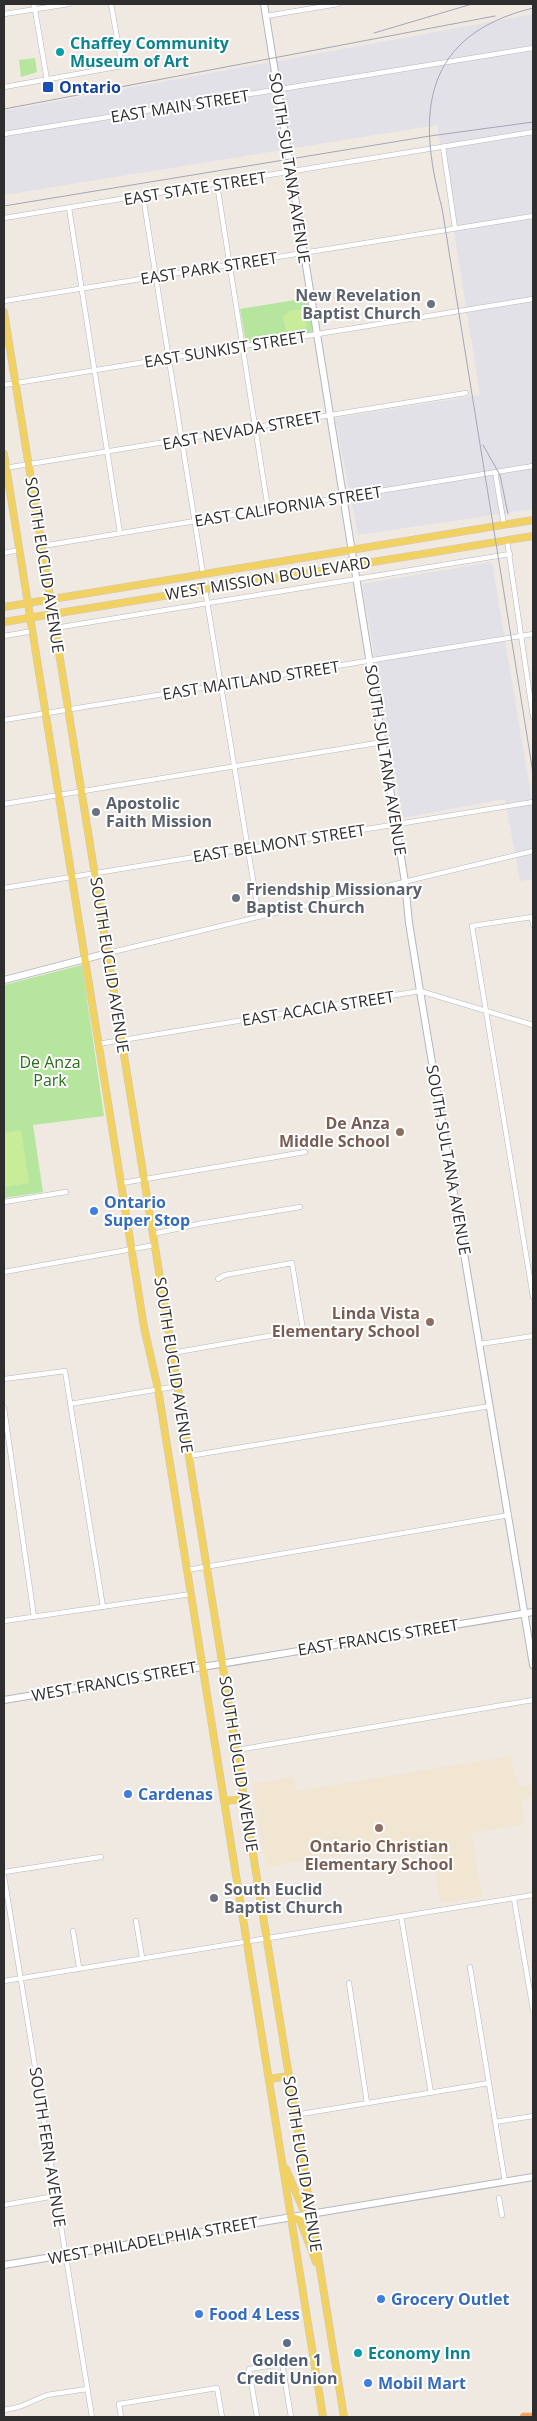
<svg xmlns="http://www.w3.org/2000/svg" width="537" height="2421" viewBox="0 0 537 2421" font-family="'Open Sans',sans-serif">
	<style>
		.industrial { fill: #e3e1e8 }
		.education { fill: #f0e6d1 }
		.green { fill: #b6e59e }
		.pitch { fill: #c9ec9a }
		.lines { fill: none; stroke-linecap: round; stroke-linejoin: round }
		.street-casing { stroke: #b4b7c1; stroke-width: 5.5 }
		.secondary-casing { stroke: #b4b7c1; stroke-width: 8 }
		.primary-casing { stroke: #c9c9c9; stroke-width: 8 }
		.highway-casing { stroke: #c9c9c9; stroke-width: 9 }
		.street { stroke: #fff; stroke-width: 4.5 }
		.secondary { stroke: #fff; stroke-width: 6 }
		.primary { stroke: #f2d163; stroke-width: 7 }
		.highway { stroke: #ffa35c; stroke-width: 8 }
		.rail { stroke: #a3a6b8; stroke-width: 1 }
		.culture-dot { fill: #0f9aa8; stroke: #fff; stroke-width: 2 }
		.transit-dot { fill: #1a4fb4; stroke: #fff; stroke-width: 2 }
		.worship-dot { fill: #6b7280; stroke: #fff; stroke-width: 2 }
		.education-dot { fill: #8d6e63; stroke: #fff; stroke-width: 2 }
		.shop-dot { fill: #3f7fe0; stroke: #fff; stroke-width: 2 }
		.service-dot { fill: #5c6f8a; stroke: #fff; stroke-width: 2 }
		.labels { text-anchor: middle; stroke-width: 4; stroke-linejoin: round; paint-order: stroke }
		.culture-label { font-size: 16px; font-weight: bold; fill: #0d838f; stroke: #fff; text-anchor: start }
		.transit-label { font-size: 16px; font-weight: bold; fill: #164399; stroke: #fff; text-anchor: start }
		.street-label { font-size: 16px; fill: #2e2e2e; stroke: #fff }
		.worship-label { font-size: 16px; font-weight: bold; fill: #5b616d; stroke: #fff; text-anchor: start }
		.park-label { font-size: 16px; fill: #2c6e1b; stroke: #fff }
		.education-label { font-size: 16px; font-weight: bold; fill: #785e54; stroke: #fff; text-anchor: end }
		.shop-label { font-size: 16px; font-weight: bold; fill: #366cbe; stroke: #fff; text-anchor: start }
		.service-label { font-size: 16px; font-weight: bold; fill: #4e5e75; stroke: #fff }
	</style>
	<rect width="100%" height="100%" fill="#efe9e1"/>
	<g class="industrial">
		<polygon points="533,14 533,509 358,535 335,418 480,395 437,125 4,195 4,111"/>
		<polygon points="492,562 533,807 533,879 520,881 505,799 403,818 362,584"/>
	</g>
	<polygon class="education" points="511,1756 514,1775 517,1775 519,1787 533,1785 533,1797 521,1800 525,1824 471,1833 482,1897 440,1903 430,1840 266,1867 252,1784 294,1777 296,1791"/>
	<g class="green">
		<polygon points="35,58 37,72 21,77 19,60"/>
		<polygon points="307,298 313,332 246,343 240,309"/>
		<polygon points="82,965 104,1116 33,1125 43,1192 4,1198 4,985"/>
	</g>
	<g class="pitch">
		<polygon points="304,309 307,326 305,328 286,331 283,317 289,311"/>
		<polygon points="21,1130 29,1183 4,1187 4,1133"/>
	</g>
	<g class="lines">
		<defs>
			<g id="street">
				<polyline points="34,4 47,80"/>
				<polyline points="4,14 69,4"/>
				<polyline points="266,16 338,4"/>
				<polyline points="4,87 122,66 111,4"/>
				<polyline points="4,134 533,48"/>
				<polyline points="443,147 455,228"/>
				<polyline points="217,184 268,509"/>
				<polyline points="143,196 203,574"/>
				<polyline points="69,208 120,533"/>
				<polyline points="4,218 533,132"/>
				<polyline points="4,301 533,216"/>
				<polyline points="4,385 533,299"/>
				<polyline points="5,468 466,393"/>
				<polyline points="495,472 504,525"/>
				<polyline points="507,540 533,717"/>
				<polyline points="42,546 533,466"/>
				<polyline points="4,553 19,550"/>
				<polyline points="205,589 259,916"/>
				<polyline points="55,628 510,554"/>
				<polyline points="4,636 33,631"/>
				<polyline points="4,720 533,634"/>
				<polyline points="4,804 383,742"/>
				<polyline points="4,888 533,802"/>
				<polyline points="533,925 532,917 472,926 533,1297"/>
				<polyline points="108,953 533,851"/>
				<polyline points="98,1044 420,991 533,1025"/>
				<polyline points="122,1183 305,1152"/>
				<polyline points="4,1202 66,1192"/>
				<polyline points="153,1234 198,1224 300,1207"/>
				<polyline points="4,1272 155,1245"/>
				<polyline points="480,1344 533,1336"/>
				<polyline points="172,1353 303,1330 292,1263 225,1275 218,1279"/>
				<polyline points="4,1379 65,1371 103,1607"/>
				<polyline points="70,1404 178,1386"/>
				<polyline points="4,1408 34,1617"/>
				<polyline points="189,1456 490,1406"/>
				<polyline points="187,1570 509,1515"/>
				<polyline points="4,1621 191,1594"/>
				<polyline points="237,1750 533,1700"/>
				<polyline points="4,1872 101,1857"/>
				<polyline points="4,1876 92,2417"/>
				<polyline points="514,1899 533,2010"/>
				<polyline points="401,1916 431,2093"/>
				<polyline points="136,1921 142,1957"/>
				<polyline points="73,1931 79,1967"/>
				<polyline points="470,1967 505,2182"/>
				<polyline points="4,1981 533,1895"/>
				<polyline points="349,1983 367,2103"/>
				<polyline points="295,2115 489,2083"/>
				<polyline points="495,2122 533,2116"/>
				<polyline points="499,2198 502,2215"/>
				<polyline points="4,2205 55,2196"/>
				<polyline points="282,2363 291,2417"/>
				<polyline points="4,2410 19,2407 47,2395 87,2389"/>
				<polyline points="121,2417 119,2404 217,2388 222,2417"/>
				<polyline points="257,2417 249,2369 313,2359"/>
			</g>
			<g id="secondary">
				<polyline points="264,4 405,882 409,923 420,991 533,1665"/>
				<polyline points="4,980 108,953"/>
				<polyline points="4,1700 533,1612"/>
				<polyline points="4,2265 533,2177"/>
			</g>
			<g id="primary">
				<polyline points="4,312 344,2417"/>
				<polyline points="4,454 144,1327 158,1389 323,2417"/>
				<polyline points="4,607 533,520"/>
				<polyline points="4,622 533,536"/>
				<polyline points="225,1801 244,1799"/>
				<polyline points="269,2079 289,2076"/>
				<polyline points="286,2169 303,2209 311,2213"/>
				<polyline points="291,2217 300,2220 316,2262"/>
			</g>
			<polyline id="highway" points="524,2417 533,2417"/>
		</defs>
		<use href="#street" class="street-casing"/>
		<use href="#secondary" class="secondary-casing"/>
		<use href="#primary" class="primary-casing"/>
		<use href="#highway" class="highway-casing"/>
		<use href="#street" class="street"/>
		<use href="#secondary" class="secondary"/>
		<use href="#primary" class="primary"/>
		<use href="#highway" class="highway"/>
		<g class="rail">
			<path d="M533,8C423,35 416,112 442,208L533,773"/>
			<polyline points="374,33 472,4"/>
			<polyline points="4,109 495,16"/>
			<polyline points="4,206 430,136 533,122"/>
			<polyline points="483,445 500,475 508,514"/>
		</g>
	</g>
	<g class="culture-dot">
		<circle cx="60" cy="52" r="5"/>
		<circle cx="358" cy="2353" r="5"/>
	</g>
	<rect class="transit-dot" x="42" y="81" width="12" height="12" rx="2.5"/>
	<g class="worship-dot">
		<circle cx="431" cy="304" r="5"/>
		<circle cx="96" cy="812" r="5"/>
		<circle cx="236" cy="898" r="5"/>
		<circle cx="214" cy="1898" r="5"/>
	</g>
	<g class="education-dot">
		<circle cx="400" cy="1132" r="5"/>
		<circle cx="430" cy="1322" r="5"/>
		<circle cx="379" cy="1828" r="5"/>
	</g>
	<g class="shop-dot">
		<circle cx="94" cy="1211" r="5"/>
		<circle cx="128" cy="1794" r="5"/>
		<circle cx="381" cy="2299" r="5"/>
		<circle cx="199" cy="2314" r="5"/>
		<circle cx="368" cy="2383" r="5"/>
	</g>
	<circle class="service-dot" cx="287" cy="2343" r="5"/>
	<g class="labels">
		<g class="culture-label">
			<text x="70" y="49">Chaffey Community<tspan x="70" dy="18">Museum of Art</tspan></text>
			<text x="368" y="2359">Economy Inn</text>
		</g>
		<g class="transit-label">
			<text x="59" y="93">Ontario</text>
		</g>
		<g class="street-label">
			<text transform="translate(180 106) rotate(-9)" y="6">EAST MAIN STREET</text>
			<text transform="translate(290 168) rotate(81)" y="6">SOUTH SULTANA AVENUE</text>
			<text transform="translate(195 188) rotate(-9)" y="6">EAST STATE STREET</text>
			<text transform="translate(209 268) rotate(-9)" y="6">EAST PARK STREET</text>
			<text transform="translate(225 349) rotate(-9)" y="6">EAST SUNKIST STREET</text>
			<text transform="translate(242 430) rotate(-10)" y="6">EAST NEVADA STREET</text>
			<text transform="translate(288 506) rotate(-9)" y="6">EAST CALIFORNIA STREET</text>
			<text transform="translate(45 565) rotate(81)" y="6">SOUTH EUCLID AVENUE</text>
			<text transform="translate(268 578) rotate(-9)" y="6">WEST MISSION BOULEVARD</text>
			<text transform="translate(251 680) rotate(-9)" y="6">EAST MAITLAND STREET</text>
			<text transform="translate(386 760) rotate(81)" y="6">SOUTH SULTANA AVENUE</text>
			<text transform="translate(279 843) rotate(-9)" y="6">EAST BELMONT STREET</text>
			<text transform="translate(110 965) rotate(81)" y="6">SOUTH EUCLID AVENUE</text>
			<text transform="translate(318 1008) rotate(-9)" y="6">EAST ACACIA STREET</text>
			<text transform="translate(449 1160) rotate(80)" y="6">SOUTH SULTANA AVENUE</text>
			<text transform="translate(174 1365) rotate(81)" y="6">SOUTH EUCLID AVENUE</text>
			<text transform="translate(378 1637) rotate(-9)" y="6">EAST FRANCIS STREET</text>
			<text transform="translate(114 1681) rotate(-10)" y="6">WEST FRANCIS STREET</text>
			<text transform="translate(239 1764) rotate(81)" y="6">SOUTH EUCLID AVENUE</text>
			<text transform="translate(48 2147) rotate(81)" y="6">SOUTH FERN AVENUE</text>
			<text transform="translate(303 2164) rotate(81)" y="6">SOUTH EUCLID AVENUE</text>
			<text transform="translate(153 2240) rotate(-10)" y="6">WEST PHILADELPHIA STREET</text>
		</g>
		<g class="worship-label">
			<text x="421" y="301" text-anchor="end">New Revelation<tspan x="421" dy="18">Baptist Church</tspan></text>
			<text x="106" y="809">Apostolic<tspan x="106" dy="18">Faith Mission</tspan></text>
			<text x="246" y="895">Friendship Missionary<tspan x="246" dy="18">Baptist Church</tspan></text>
			<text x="224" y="1895">South Euclid<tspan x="224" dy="18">Baptist Church</tspan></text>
		</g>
		<g class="park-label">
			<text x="50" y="1068">De Anza<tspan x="50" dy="18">Park</tspan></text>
		</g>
		<g class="education-label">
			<text x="390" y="1129">De Anza<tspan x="390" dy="18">Middle School</tspan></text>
			<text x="420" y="1319">Linda Vista<tspan x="420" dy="18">Elementary School</tspan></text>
			<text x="379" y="1852" text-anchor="middle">Ontario Christian<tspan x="379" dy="18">Elementary School</tspan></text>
		</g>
		<g class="shop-label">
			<text x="104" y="1208">Ontario<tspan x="104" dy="18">Super Stop</tspan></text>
			<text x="138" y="1800">Cardenas</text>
			<text x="391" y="2305">Grocery Outlet</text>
			<text x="209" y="2320">Food 4 Less</text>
			<text x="378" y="2389">Mobil Mart</text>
		</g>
		<g class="service-label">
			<text x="287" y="2366">Golden 1<tspan x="287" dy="18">Credit Union</tspan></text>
		</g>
	</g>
	<rect width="537" height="2421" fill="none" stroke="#2e2e2e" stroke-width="10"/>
</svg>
